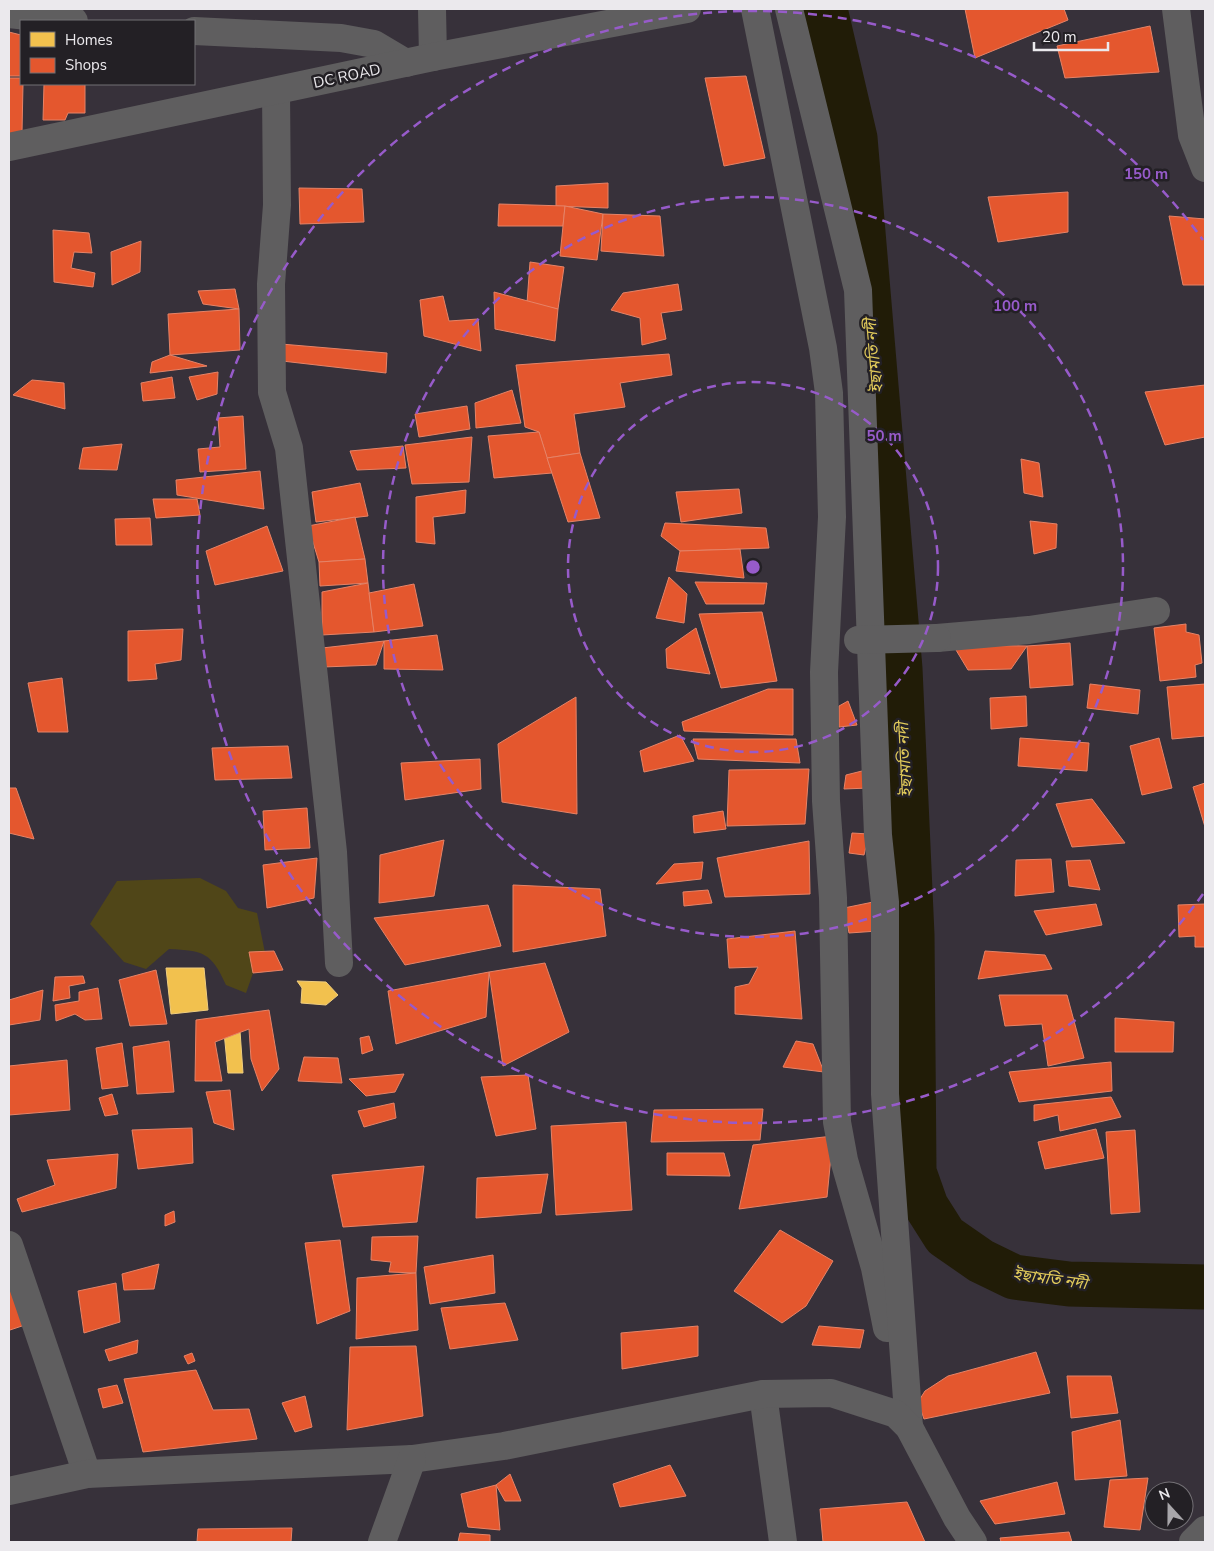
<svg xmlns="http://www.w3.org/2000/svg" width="1214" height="1551" viewBox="0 0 1214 1551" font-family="'Nunito Sans','Noto Sans Bengali',sans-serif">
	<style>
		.built { fill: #37313a; fill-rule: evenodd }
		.green { fill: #504618 }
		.homes { fill: #f2c14e; stroke: #f0cd7e }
		.shops { fill: #e4572e; stroke: #e68367 }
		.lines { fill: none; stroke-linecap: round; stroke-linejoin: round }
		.river { stroke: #211c07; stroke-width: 45 }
		.minor { stroke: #5f5e5f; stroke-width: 28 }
		.minor-bridge { stroke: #5f5e5f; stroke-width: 28 }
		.ring { fill: none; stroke: #975bca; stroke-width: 2.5; stroke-dasharray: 9 6 }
		.labels { text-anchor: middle; stroke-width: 5; stroke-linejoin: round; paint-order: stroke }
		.street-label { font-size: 15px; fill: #ebe9ed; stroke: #232025 }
		.water-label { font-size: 16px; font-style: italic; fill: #e1ca5a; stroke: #232025 }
		.centre { fill: #975bca; stroke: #232025; stroke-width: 2.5 }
		.ring-label { font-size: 15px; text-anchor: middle; font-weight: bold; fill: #975bca; stroke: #232025; stroke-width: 5; stroke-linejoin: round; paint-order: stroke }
	</style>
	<rect width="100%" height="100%" fill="#2d2b2e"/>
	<path class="built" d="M9,9H1205V1542H9ZM21,21H194V84H21ZM1154,1491H1184V1521H1154Z"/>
	<path class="green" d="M200,878L226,891L238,908L257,913L267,963L253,973L246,993L226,985C211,952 204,951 169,949L146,969L124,962L90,924L117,881Z"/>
	<g class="homes">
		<polygon points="166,968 204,968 208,1010 171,1014"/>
		<polygon points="297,981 326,982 338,995 326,1005 301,1003 302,988"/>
		<polygon points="240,1031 243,1073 228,1073 224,1032"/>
	</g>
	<g class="shops">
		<polygon points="965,9 1064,9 1068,20 975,58"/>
		<polygon points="1150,26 1159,72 1065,78 1057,46"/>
		<polygon points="9,32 21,35 21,76 9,76"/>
		<polygon points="746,76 765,158 724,166 705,78"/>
		<polygon points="9,78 21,78 21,84 23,84 22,132 9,137"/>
		<polygon points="44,84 85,84 85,113 68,113 65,120 43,120"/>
		<polygon points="608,183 608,208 556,206 556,186"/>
		<polygon points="299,188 362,189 364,222 300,224"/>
		<polygon points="1068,192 1068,232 998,242 988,197"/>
		<polygon points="499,204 565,206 563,226 498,226"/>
		<polygon points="565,206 603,214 597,260 560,256"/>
		<polygon points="603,214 660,216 664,256 601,251"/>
		<polygon points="1169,216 1205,219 1205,285 1183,285"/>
		<polygon points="53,230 89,233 92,253 74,252 71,268 95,273 93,287 54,282"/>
		<polygon points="141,241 140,272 112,285 111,252"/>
		<polygon points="530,262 564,267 558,309 527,303"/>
		<polygon points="678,284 682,310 661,313 666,339 642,345 640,318 611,310 623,293"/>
		<polygon points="235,289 239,309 203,304 198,291"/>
		<polygon points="494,292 558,309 555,341 495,329"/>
		<polygon points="443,296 449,321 478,319 481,351 424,336 420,300"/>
		<polygon points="239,309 240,350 170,355 168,314"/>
		<polygon points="281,344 387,353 386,373 282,361"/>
		<polygon points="669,354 672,375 620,383 625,407 574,414 580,453 547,458 539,432 525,427 516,365"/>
		<polygon points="170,355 207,366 150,373 152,362"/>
		<polygon points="218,372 217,394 197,400 189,377"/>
		<polygon points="172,377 175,398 143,401 141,383"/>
		<polygon points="32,380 64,383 65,409 13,395"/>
		<polygon points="1205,385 1205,437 1165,445 1145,392"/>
		<polygon points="512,390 521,423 476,428 475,403"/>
		<polygon points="467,406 470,429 419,437 415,414"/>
		<polygon points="243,416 246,469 200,472 198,449 220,447 218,418"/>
		<polygon points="539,432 552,473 494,478 488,436"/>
		<polygon points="472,437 469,482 412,484 405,445"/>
		<polygon points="122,444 117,470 79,469 83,448"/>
		<polygon points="403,446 406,468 357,470 350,451"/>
		<polygon points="580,453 600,518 568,522 547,458"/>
		<polygon points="1021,459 1039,463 1043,497 1024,493"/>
		<polygon points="260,471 264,509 177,495 176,480"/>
		<polygon points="360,483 368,516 316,522 312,492"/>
		<polygon points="739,489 742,513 681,522 676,492"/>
		<polygon points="466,490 465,513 433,517 435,544 416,542 416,497"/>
		<polygon points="153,499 197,499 200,515 156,518"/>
		<polygon points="355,517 365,559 319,562 308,526"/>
		<polygon points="150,518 152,545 116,545 115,519"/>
		<polygon points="1030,521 1057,524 1056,548 1034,554"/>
		<polygon points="665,523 766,528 769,548 680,551 661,536"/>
		<polygon points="267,526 283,571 215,585 206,551"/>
		<polygon points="740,549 744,578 676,571 680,551"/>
		<polygon points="365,559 368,583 320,586 319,562"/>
		<polygon points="669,577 687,594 684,623 656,618"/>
		<polygon points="695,582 767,583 764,604 706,604"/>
		<polygon points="368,583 374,632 322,635 322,592"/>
		<polygon points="414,584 423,626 374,632 369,593"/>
		<polygon points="762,612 777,681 721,688 699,614"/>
		<polygon points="1186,624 1186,632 1199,635 1202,663 1195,665 1196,677 1160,681 1154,628"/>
		<polygon points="696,628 710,674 667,668 666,649"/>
		<polygon points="183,629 181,660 155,664 157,679 128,681 128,631"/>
		<polygon points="437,635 443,670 384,669 384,641"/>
		<polygon points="384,641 376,665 323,667 322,648"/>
		<polygon points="1070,643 1073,685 1030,688 1027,646"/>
		<polygon points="953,645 1027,646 1011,669 968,670"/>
		<polygon points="62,678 68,732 38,732 28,683"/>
		<polygon points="1090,684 1140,690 1138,714 1087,708"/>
		<polygon points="1205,684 1205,736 1172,739 1167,687"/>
		<polygon points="768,689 793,689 793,735 684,731 682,722"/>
		<polygon points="1026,696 1027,726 991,729 990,698"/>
		<polygon points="576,697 577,814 502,802 498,744"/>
		<polygon points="848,701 857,725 839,727 839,706"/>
		<polygon points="680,735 694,761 644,772 640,751"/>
		<polygon points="1020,738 1089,743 1087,771 1018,766"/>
		<polygon points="1159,738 1172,788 1142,795 1130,746"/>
		<polygon points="693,739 796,739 800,763 698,759"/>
		<polygon points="288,746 292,778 215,780 212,748"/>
		<polygon points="480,759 481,789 405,800 401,763"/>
		<polygon points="809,769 805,824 727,826 729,770"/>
		<polygon points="866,770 869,788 844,789 846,775"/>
		<polygon points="1205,783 1205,827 1193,787"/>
		<polygon points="9,788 16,788 34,839 9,833"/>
		<polygon points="1092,799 1125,843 1072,847 1056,804"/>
		<polygon points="307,808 310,848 265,850 263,811"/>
		<polygon points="723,811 726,829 694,833 693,816"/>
		<polygon points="852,833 869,834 864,855 849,853"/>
		<polygon points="444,840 434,896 379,903 380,855"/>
		<polygon points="809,841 810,894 725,897 717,858"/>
		<polygon points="317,858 314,898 267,908 263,865"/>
		<polygon points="1051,859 1054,892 1015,896 1016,860"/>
		<polygon points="1090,860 1100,890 1069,886 1066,861"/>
		<polygon points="703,862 701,879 656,884 674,864"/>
		<polygon points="513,885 600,889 606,936 513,952"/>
		<polygon points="708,890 712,903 684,906 683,892"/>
		<polygon points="878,901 878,931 849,933 844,908"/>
		<polygon points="1096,904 1102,925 1046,935 1034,911"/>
		<polygon points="1205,904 1205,947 1195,947 1195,936 1179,937 1178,905"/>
		<polygon points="488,905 501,946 405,965 374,918"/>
		<polygon points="795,931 802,1019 735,1014 735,987 749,984 758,967 729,968 727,939"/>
		<polygon points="274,951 283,970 253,973 249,952"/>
		<polygon points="985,951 1045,955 1052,969 978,979"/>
		<polygon points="545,963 569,1032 503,1066 489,972"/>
		<polygon points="156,970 167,1024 130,1026 119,980"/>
		<polygon points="489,972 486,1017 396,1044 388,991"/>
		<polygon points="83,976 85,983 69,986 70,998 53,1001 55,977"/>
		<polygon points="98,988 102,1019 85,1020 75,1014 56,1021 55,1005 79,1001 79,992"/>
		<polygon points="43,990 40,1020 9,1025 9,1000"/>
		<polygon points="999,995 1067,995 1084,1058 1048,1066 1042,1024 1005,1026"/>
		<polygon points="269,1010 279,1069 262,1091 251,1059 249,1029 215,1042 222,1081 195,1081 196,1020"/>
		<polygon points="1115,1018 1174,1022 1173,1052 1115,1052"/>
		<polygon points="369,1036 373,1050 362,1054 360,1038"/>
		<polygon points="169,1041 174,1092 137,1094 133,1047"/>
		<polygon points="796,1041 813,1044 824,1072 783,1067"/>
		<polygon points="122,1043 128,1086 102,1089 96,1048"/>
		<polygon points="304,1057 338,1058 342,1083 298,1081"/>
		<polygon points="67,1060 70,1110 9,1115 9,1066"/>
		<polygon points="1111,1062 1112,1091 1019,1102 1009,1072"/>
		<polygon points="404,1074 395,1092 366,1096 349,1079"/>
		<polygon points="528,1075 536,1129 496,1136 481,1077"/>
		<polygon points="230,1090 234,1130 214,1123 206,1092"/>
		<polygon points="112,1094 118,1114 105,1116 99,1098"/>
		<polygon points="1111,1097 1121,1117 1060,1131 1058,1115 1034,1121 1034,1105"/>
		<polygon points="394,1103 396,1118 364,1127 358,1111"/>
		<polygon points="763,1109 760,1140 651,1142 654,1110"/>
		<polygon points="626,1122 632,1210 556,1215 551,1126"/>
		<polygon points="192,1128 193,1163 138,1169 132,1130"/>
		<polygon points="1096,1129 1104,1158 1045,1169 1038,1142"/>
		<polygon points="1135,1130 1140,1212 1111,1214 1106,1132"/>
		<polygon points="833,1136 827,1197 739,1209 753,1145"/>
		<polygon points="667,1153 724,1153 730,1176 667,1175"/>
		<polygon points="118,1154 116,1188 22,1212 17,1199 55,1185 47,1160"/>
		<polygon points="424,1166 417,1222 343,1227 332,1175"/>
		<polygon points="548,1174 541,1213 476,1218 477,1178"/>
		<polygon points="174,1211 175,1222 165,1226 165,1215"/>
		<polygon points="780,1230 833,1261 806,1306 782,1323 734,1291"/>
		<polygon points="418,1236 416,1273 389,1272 391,1262 371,1260 372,1237"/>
		<polygon points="340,1240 350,1311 317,1324 305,1243"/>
		<polygon points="493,1255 495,1293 430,1304 424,1267"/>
		<polygon points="159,1264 154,1289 124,1290 122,1274"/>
		<polygon points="416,1273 418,1330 356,1339 357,1278"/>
		<polygon points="116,1283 120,1322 84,1333 78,1291"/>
		<polygon points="9,1286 25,1325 10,1330 9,1327"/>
		<polygon points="505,1303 518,1340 450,1349 441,1308"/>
		<polygon points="698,1326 698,1356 622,1369 621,1333"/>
		<polygon points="819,1326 864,1330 860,1348 812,1345"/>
		<polygon points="138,1340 137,1353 109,1361 105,1350"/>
		<polygon points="416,1346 423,1416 347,1430 350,1347"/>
		<polygon points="1036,1352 1050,1393 924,1419 918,1402 925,1391 948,1376"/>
		<polygon points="192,1353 195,1361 188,1364 184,1356"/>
		<polygon points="196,1370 213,1410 249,1409 257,1439 143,1452 124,1379"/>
		<polygon points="1067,1376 1111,1376 1118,1413 1071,1418"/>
		<polygon points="117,1385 123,1403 103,1408 98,1389"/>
		<polygon points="305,1396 312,1427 295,1432 282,1403"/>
		<polygon points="1120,1420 1127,1476 1075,1480 1072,1432"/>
		<polygon points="670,1465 686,1496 620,1507 613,1484"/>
		<polygon points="510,1474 521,1501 505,1501 496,1485"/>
		<polygon points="1148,1478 1140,1530 1104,1527 1110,1480"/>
		<polygon points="1057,1482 1065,1514 995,1524 980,1501"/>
		<polygon points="496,1485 500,1530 468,1527 461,1494"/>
		<polygon points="907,1502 925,1542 823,1542 820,1509"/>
		<polygon points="292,1528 291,1542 197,1542 198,1529"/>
		<polygon points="1069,1532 1072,1542 1001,1542 1000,1538"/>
		<polygon points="460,1533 490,1535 490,1542 458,1542"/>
	</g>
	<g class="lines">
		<polyline class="river" points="825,9 855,138 900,669 912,935 914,1172 926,1206 945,1236 981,1261 1014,1277 1069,1284 1205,1287"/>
		<g class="minor">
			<polyline points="432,9 433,57"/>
			<polyline points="755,9 823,348 829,393 832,517 824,672 826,801 833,898 837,1122 844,1160 875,1268 887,1328"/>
			<polyline points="789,9 858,290 878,835 885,902 885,1094 909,1427"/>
			<polyline points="1176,9 1192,135 1205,168"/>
			<polyline points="9,14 74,21"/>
			<polyline points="194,31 341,38 374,44 406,63"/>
			<polyline points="276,91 277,205 271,284 272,392 289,448 333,852 339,963"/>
			<polyline points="9,147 433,57 687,9"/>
			<polyline points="937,638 1029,630 1156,611"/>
			<polyline points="9,1245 87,1474"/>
			<polyline points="763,1394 783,1542"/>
			<polyline points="9,1491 87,1474 412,1459 504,1446 763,1394 831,1393 896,1414 909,1427 957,1518 973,1542"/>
			<polyline points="382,1542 412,1459"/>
			<polyline points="1193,1542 1205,1530"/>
		</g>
		<polyline class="minor-bridge" points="858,640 937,638"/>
	</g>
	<g class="ring">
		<circle cx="753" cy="567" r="185"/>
		<circle cx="753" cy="567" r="370"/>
		<path d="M1203 894A556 556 0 1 1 1203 240"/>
	</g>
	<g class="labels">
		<g class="street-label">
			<text transform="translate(347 76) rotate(-12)" y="5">DC ROAD</text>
		</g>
		<g class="water-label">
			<text transform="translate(873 356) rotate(-95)" y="6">ইছামতি নদী</text>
			<text transform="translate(904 760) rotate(-93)" y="6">ইছামতি নদী</text>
			<text transform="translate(1050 1278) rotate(8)" y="6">ইছামতি নদী</text>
		</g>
	</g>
	<circle cx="753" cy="567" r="8" class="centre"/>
	<g class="ring-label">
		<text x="1146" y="179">150 m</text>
		<text x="1015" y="311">100 m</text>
		<text x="884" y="441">50 m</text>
	</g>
	<rect width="1214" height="1551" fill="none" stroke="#ebe9ed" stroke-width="20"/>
	<rect x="20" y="20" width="175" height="65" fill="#232025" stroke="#737075"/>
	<rect x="30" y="32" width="25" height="15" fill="#f2c14e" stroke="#737075"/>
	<text x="65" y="45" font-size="15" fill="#ebe9ed">Homes</text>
	<rect x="30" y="58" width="25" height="15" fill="#e4572e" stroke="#737075"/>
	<text x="65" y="70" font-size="15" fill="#ebe9ed">Shops</text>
	<g transform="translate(1169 1506) rotate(339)"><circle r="24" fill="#232025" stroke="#737075"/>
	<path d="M0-4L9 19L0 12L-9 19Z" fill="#a8a6aa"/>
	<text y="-8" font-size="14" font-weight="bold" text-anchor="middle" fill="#ebe9ed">N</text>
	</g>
	<path d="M1034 42v8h74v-8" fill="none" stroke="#ebe9ed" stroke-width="2.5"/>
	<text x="1042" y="42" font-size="15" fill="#ebe9ed" stroke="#232025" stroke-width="4" paint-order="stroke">20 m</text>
</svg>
